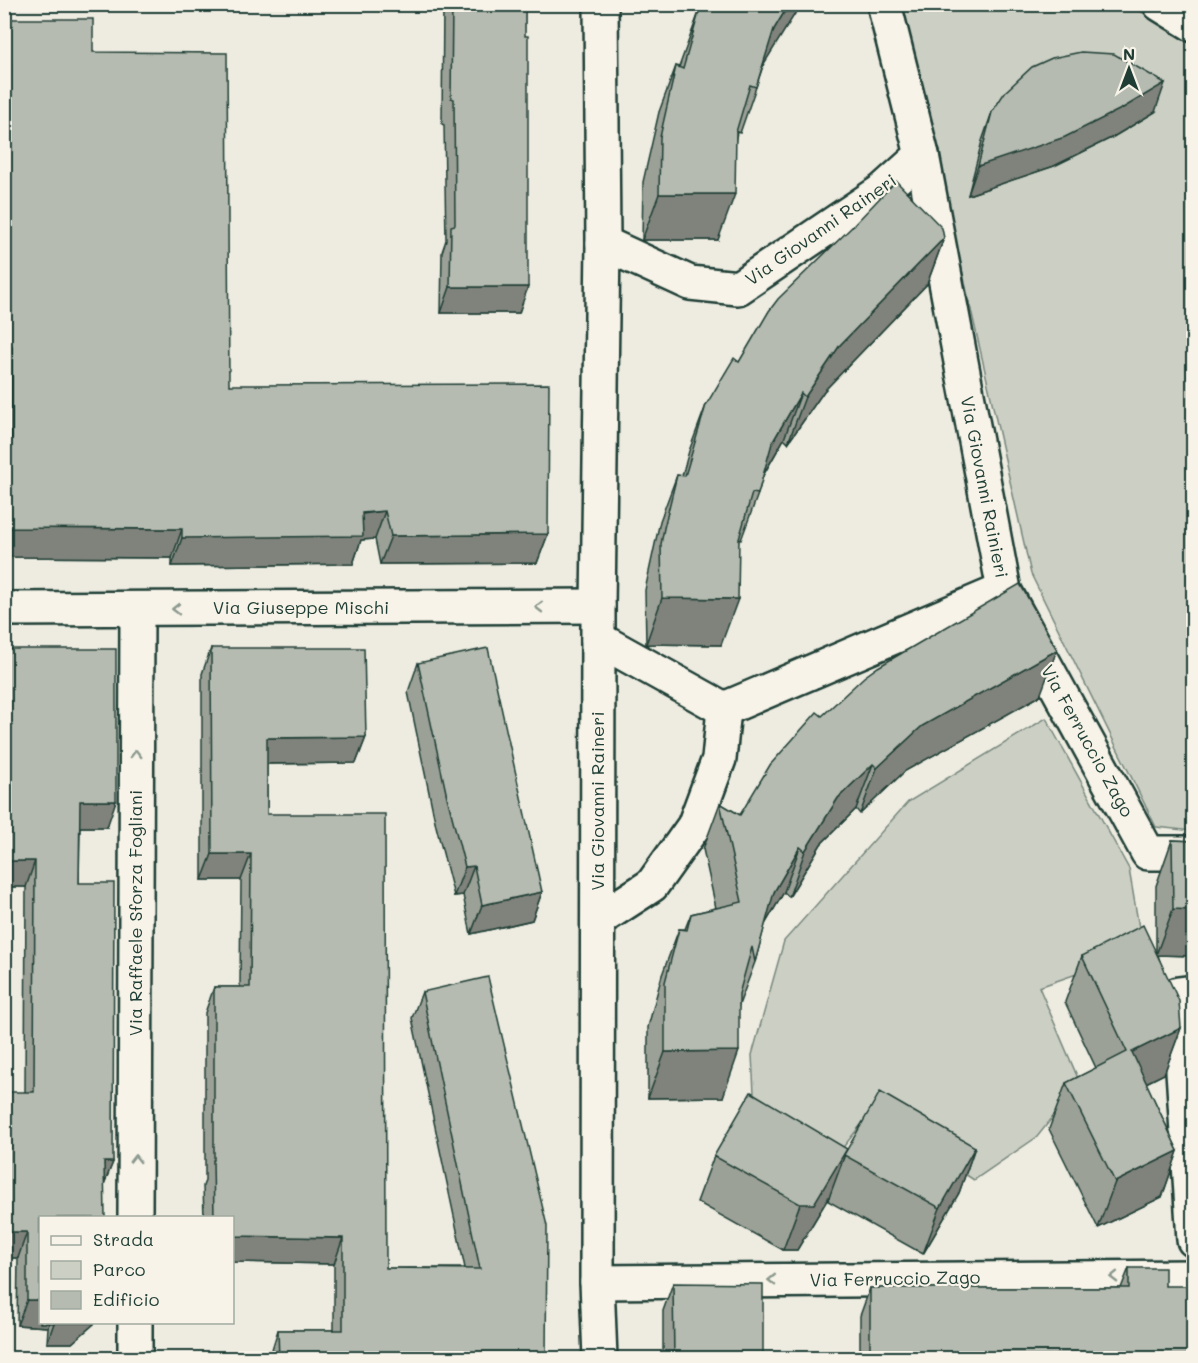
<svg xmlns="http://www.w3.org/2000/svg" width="1198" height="1363" viewBox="0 0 1198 1363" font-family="Mali,sans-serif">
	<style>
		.green { fill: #cccfc4; stroke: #76867c; stroke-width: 1.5 }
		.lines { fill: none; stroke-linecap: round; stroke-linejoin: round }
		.minor-casing { stroke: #1f3d34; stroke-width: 38 }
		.minor { stroke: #f7f3e8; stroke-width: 33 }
		.wall { fill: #9ca197; stroke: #1f3d34; stroke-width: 1.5 }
		.shaded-wall { fill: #7f837b; stroke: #1f3d34; stroke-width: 1.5 }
		.building { fill: #b5bbb0; stroke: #1f3d34; stroke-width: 1.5 }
		.oneway { stroke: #8b988e }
		.labels { text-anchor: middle; stroke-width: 4.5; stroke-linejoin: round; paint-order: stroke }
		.street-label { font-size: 18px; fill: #1f3d34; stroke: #f7f3e8 }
	</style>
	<rect width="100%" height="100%" fill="#eeece1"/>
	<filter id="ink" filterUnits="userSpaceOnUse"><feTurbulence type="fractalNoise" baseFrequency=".0167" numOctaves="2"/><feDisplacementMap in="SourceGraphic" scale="12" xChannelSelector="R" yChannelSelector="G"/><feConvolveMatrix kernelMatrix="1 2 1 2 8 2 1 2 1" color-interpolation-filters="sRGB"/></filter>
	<g filter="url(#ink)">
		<g class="green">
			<polygon points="902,5 1127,5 1193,37 1193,831 1156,827 1031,574"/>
			<polygon points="1046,718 1129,869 1143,951 1039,987 1080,1083 1037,1137 974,1180 871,1112 826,1169 756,1131 752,1055 784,941 908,802"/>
		</g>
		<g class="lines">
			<defs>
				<g id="minor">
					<polyline points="1160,4 1194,25"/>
					<polyline points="922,155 1004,590 1148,853 1194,853"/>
					<polyline points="603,243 690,283 738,288 882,191 922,155 884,4"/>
					<polyline points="4,609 598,606"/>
					<polyline points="598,639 724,709 1004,590"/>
					<polyline points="598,920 652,885 694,826 719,759 724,709"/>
					<polyline points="1194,992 1178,994 1194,1240"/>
					<polyline points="135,1218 137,609"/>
					<polyline points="597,1282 1194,1277"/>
					<polyline points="135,1358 135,1322"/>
					<polyline points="600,1358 597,1282 598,606 603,243 601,4"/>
				</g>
			</defs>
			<use href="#minor" class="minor-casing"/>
			<use href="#minor" class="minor"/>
		</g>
		<g class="wall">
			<polygon points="443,4 525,4 519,313 441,313 442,252 446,240 444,125 442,124"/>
			<polygon points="699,12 763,66 756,87 740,133 737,132 718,240 642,240 643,182 659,112 676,66 679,67"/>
			<polygon points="4,19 93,52 229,385 548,534 537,563 380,564 375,539 361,540 353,564 172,566 172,558 4,557"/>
			<polygon points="992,112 1155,112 1113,137 1054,166 968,195 982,141"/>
			<polygon points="944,238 927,284 824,391 788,443 784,439 763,476 758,494 741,540 739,539 721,645 646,644 645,590 660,521 677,475 682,476 689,451 706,405 739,362"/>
			<polygon points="211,648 366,737 356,763 267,764 267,814 386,1268 465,1268 412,1018 422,992 546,1359 269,1359 278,1330 334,1330 334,1264 232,1262 232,1218 204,1218 203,1186 205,1181 205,1013 214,987 240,987 241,880 202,880 202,674"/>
			<polygon points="4,649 107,827 80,827 79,883 113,1162 104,1184 40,1323 95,1323 72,1343 47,1343 48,1327 17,1325 18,1258 4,1258 25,1092 26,887 4,887"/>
			<polygon points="418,663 542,892 532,920 471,934 463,895 454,896 436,826 408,692"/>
			<polygon points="1040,696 905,771 860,814 856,809 821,844 789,897 784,892 765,924 755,962 739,1005 723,1097 648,1098 648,1027 662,975 679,929 685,929 691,914 716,908 703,849 720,803 740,815 822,716"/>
			<polygon points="1172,840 1194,841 1194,956 1158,955 1181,1028 1164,1074 1146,1083 1178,1151 1162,1197 1098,1228 1049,1129 1066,1083 1096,1068 1065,1002 1082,956 1156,952 1156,886"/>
			<polygon points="975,1147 959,1193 923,1254 828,1201 830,1195 797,1250 783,1250 697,1202 714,1156 845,1154"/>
			<polygon points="1129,1268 1165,1286 1194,1359 860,1359 860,1316 870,1288 1121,1288"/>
			<polygon points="673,1283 763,1359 663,1359 663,1311"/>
		</g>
		<g class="shaded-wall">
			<polygon points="789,4 801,4 757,75 774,29"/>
			<polygon points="4,63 11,63 4,81"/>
			<polygon points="1165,83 1155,112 1113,137 1054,166 968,195 978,166"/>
			<polygon points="659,194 735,194 718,240 642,240"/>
			<polygon points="944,238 927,284 824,391 788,443 805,397 840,345"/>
			<polygon points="450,287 528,287 519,313 441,313"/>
			<polygon points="4,346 12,346 4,367"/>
			<polygon points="801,393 784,439 755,489 772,443"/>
			<polygon points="385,511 375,539 361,540 353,564 172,566 182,538"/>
			<polygon points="4,528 182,529 172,558 4,557"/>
			<polygon points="548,534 537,563 380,564 391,536"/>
			<polygon points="662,598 738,599 721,645 646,644"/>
			<polygon points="1057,650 1040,696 905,771 860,814 877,768 922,726"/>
			<polygon points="366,737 356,763 257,764 267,738"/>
			<polygon points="873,764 856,809 821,844 789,897 805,851 838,798"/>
			<polygon points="80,801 116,801 107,827 71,827"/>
			<polygon points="800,847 784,892 757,938 774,892"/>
			<polygon points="212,854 251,854 241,880 202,880"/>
			<polygon points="4,861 35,861 26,887 4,887"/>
			<polygon points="474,866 463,895 454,896 465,867"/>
			<polygon points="542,892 532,920 471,934 482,905"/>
			<polygon points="1173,909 1194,910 1194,956 1156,955"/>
			<polygon points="1181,1028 1164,1074 1115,1098 1132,1052"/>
			<polygon points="739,1051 723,1097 648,1098 665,1052"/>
			<polygon points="975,1147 959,1193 923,1254 940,1208"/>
			<polygon points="847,1149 830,1195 797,1250 783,1250 800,1204"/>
			<polygon points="1178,1151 1162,1197 1098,1228 1115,1182"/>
			<polygon points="104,1162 113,1162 103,1187"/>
			<polygon points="4,1232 27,1232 18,1258 4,1258"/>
			<polygon points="232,1236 343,1238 334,1264 232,1262"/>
			<polygon points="27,1300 40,1300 40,1323 49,1323 48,1327 17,1325"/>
			<polygon points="54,1323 95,1323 72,1343 47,1343"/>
		</g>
		<g class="building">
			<polygon points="452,4 525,4 525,36 528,36 528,287 450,287 451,226 455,225 454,99 451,98"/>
			<polygon points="703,4 789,4 774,29 756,87 750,85 736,132 735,194 659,194 660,137 676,66 683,69 699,12"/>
			<polygon points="4,19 93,19 93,52 227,53 229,385 549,384 548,534 391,536 385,511 362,513 363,536 182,538 182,529 4,528 4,438 12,438 12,346 4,346 4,145 11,145 11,63 4,63"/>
			<polygon points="1081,52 1114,54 1165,83 1123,108 1065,137 978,166 992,112 1005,92 1032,67 1052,58"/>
			<polygon points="896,181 942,228 944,238 840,345 805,397 801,393 772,443 758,494 752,493 739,539 738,599 662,598 661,544 664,528 677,475 685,476 706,405 734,358 739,362 769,311 778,299 854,225"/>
			<polygon points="1020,584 1057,650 922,726 877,768 873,764 838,798 805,851 800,847 774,892 755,962 752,947 739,994 739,1051 665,1052 665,982 679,929 687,930 691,914 742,902 720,803 740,815 770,765 817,712 822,716 864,677 878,667"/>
			<polygon points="211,648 364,648 366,737 267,738 267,814 385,814 386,1268 480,1269 422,992 488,977 547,1226 546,1359 279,1359 278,1330 343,1330 343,1238 232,1236 232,1218 214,1218 213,1160 214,1160 214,987 250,987 251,854 212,854"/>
			<polygon points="488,648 542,892 482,905 474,866 465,867 447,797 418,663"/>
			<polygon points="4,649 116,649 116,801 80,801 79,883 114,883 113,1162 104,1162 105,1218 40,1218 40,1300 27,1300 27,1232 4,1232 4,1092 34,1092 35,861 4,861"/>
			<polygon points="1172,840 1194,841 1194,910 1173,909"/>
			<polygon points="1143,925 1179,1001 1181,1028 1132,1052 1178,1151 1115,1182 1066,1083 1127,1052 1082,956"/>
			<polygon points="751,1092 847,1149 814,1204 800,1204 714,1156"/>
			<polygon points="880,1092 975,1147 940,1208 844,1155"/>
			<polygon points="1129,1268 1165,1268 1165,1286 1194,1286 1194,1359 870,1359 870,1288 1129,1288"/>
			<polygon points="673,1283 763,1284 763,1359 674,1359"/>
		</g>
		<defs><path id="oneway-chevron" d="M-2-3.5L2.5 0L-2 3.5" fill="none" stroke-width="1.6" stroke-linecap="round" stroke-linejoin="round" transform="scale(1.5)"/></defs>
		<g class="oneway">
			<use href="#oneway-chevron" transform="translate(539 607) rotate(180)"/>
			<use href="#oneway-chevron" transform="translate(176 609) rotate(180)"/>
			<use href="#oneway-chevron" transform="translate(136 754) rotate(-90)"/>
			<use href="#oneway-chevron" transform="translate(135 1159) rotate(-90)"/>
			<use href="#oneway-chevron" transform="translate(1114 1277) rotate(179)"/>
			<use href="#oneway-chevron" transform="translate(772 1280) rotate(179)"/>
		</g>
	</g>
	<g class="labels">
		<g class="street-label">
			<text transform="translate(821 230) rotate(-35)" y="6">Via Giovanni Raineri</text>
			<text transform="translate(984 487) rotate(79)" y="6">Via Giovanni Rainieri</text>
			<text x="301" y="614">Via Giuseppe Mischi</text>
			<text transform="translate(1087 741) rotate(61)" y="6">Via Ferruccio Zago</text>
			<text transform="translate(598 801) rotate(-90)" y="6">Via Giovanni Raineri</text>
			<text transform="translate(136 913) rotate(-90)" y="6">Via Raffaele Sforza Fogliani</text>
			<text transform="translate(895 1279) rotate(-1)" y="6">Via Ferruccio Zago</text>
		</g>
	</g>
	<rect width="1198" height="1363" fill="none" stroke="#f7f3e8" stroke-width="24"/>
	<rect x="12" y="12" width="1174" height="1339" fill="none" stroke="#1f3d34" stroke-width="2" filter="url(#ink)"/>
	<rect x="39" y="1216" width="195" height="108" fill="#f7f3e8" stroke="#a1aaa0" stroke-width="1.5"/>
	<rect x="51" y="1236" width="30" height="9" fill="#f7f3e8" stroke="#a1aaa0" stroke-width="1.5"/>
	<text x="93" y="1246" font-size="18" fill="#1f3d34">Strada</text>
	<rect x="51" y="1261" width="30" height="18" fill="#cccfc4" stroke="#a1aaa0" stroke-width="1.5"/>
	<text x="93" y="1276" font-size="18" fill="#1f3d34">Parco</text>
	<rect x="51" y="1291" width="30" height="18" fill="#b5bbb0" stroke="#a1aaa0" stroke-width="1.5"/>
	<text x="93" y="1306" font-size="18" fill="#1f3d34">Edificio</text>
	<g transform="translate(1129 69)" stroke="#f7f3e8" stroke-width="4.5" paint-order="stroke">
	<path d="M0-4.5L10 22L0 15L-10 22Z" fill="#1f3d34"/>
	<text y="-9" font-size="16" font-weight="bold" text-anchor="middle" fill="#1f3d34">N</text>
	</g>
</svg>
